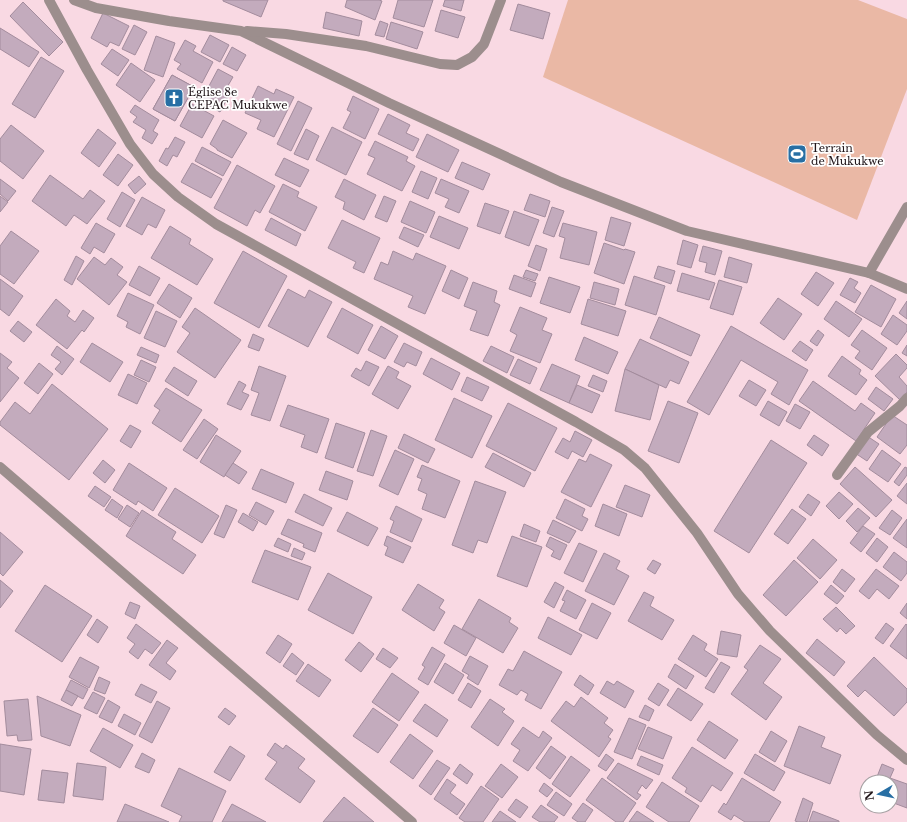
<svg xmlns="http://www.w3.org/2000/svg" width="907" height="822" viewBox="0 0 907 822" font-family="'Libre Baskerville',serif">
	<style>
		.grass { fill: #eab8a5 }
		.building { fill: #c3abbd; stroke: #a38c9d }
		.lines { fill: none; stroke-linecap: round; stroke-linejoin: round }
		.minor { stroke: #9c8e8d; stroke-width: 10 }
		.labels { text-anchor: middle; stroke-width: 3.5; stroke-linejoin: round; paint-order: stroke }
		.poi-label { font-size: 11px; fill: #201519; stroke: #fff; text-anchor: start }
	</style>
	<rect width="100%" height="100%" fill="#f9d9e3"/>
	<polygon class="grass" points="568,0 858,0 907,19 907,89 857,220 543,77"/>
	<g class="building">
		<polygon points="223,0 268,0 261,17 223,1"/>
		<polygon points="347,0 379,0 382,1 375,20 345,7"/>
		<polygon points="398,0 433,0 424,27 393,18"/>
		<polygon points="445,0 464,0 461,11 443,6"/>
		<polygon points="23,2 63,42 49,56 10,16"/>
		<polygon points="518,4 550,13 543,39 510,30"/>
		<polygon points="441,10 465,17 458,38 435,31"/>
		<polygon points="326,12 362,21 359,36 323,28"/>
		<polygon points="103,13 129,26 119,46 110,42 107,47 91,38"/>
		<polygon points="380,21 388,24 384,37 375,35"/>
		<polygon points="391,22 423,32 417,49 386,39"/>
		<polygon points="134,25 147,32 135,55 122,49"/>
		<polygon points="0,28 39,52 29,67 0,49"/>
		<polygon points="210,35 229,45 220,62 201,52"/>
		<polygon points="156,36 175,43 163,77 144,70"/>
		<polygon points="185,40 196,46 193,51 213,62 202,83 177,69 181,64 174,60"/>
		<polygon points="232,47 246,55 237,71 223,64"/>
		<polygon points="112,49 129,60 118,76 101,64"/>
		<polygon points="41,57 64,71 35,118 12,104"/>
		<polygon points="131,63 155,80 140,102 116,85"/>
		<polygon points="218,69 233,77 226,89 231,92 220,112 201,101"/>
		<polygon points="172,75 194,87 175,121 153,109"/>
		<polygon points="172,75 194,87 175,121 153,109"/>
		<polygon points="258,86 274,94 276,89 294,97 274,137 257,129 261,120 245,113"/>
		<polygon points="353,96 379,109 365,139 343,128 351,112 347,110"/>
		<polygon points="298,101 312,108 291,151 277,144"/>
		<polygon points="192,104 214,116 202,138 180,126"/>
		<polygon points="135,105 159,120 153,131 158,134 152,144 142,138 146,130 133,122 137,117 130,112"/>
		<polygon points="388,114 410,125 406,133 419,139 413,151 378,134"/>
		<polygon points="223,120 247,133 232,158 217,150 217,149 210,144"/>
		<polygon points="11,125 44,151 23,179 0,161 0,139"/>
		<polygon points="332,127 362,142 346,175 316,160"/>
		<polygon points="98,129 116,143 99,167 81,153"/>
		<polygon points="306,129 319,136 308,160 294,154"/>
		<polygon points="427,134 459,150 448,172 416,157"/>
		<polygon points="175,137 185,142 177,157 173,155 167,166 159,161 166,148 168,149"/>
		<polygon points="375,141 408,157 406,161 415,166 402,191 367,174 375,158 368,155"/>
		<polygon points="202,147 231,162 223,176 195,161"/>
		<polygon points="118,154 133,165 118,186 103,175"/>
		<polygon points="284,158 309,170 300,187 275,175"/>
		<polygon points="462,162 490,174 483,190 455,178"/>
		<polygon points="192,163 222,179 211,198 181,182"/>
		<polygon points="237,165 275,186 260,213 255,210 247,226 214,208"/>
		<polygon points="421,171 437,178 428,199 412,192"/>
		<polygon points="50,175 83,199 90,190 105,201 87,224 74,215 66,226 32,201"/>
		<polygon points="139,176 146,184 135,194 128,185"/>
		<polygon points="0,179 16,191 8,201 0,194"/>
		<polygon points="344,179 376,195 364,220 343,209 345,202 335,197"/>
		<polygon points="441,179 469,191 459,213 445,207 449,199 435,193"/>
		<polygon points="283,184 299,192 297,197 317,207 305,231 269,212"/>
		<polygon points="122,192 135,200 120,227 107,219"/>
		<polygon points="530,194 550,201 545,217 524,210"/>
		<polygon points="0,196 8,202 0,212"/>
		<polygon points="384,196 396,201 387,222 375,217"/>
		<polygon points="142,197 165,210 156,228 148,224 142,235 126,226"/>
		<polygon points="410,201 435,212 426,233 401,222"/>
		<polygon points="485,203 509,211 500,234 477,226"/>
		<polygon points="552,207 564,211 554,237 543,233"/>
		<polygon points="514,211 539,220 529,246 505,237"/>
		<polygon points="439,216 468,228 459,249 430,237"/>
		<polygon points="611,217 631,223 624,246 605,240"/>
		<polygon points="271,218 301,234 296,246 265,230"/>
		<polygon points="342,220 380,238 364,273 353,268 356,262 328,248"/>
		<polygon points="96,223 115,234 104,253 94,247 90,254 81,248"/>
		<polygon points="563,223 597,232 589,265 560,258 565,238 559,236"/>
		<polygon points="170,226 191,239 189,244 213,259 197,285 151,258"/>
		<polygon points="404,227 424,235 418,247 399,238"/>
		<polygon points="11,231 39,251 14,284 0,274 0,246"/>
		<polygon points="683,240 698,245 691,268 677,264"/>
		<polygon points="604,243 624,250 625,249 635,252 624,284 594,273"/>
		<polygon points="536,245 547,249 540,271 528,266"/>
		<polygon points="703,246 722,251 715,275 705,272 707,263 699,261"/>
		<polygon points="243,251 287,276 259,328 214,303"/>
		<polygon points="393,251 413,260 416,253 446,266 425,314 408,307 413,296 374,279 381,262 388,265"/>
		<polygon points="76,256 84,261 72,285 64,280"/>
		<polygon points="94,257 105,265 111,258 123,267 117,275 127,282 109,305 77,279"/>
		<polygon points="729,257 752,264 747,283 724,277"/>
		<polygon points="139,266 160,278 150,296 129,285"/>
		<polygon points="658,266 675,271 671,284 654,278"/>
		<polygon points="451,270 468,278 459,299 442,291"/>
		<polygon points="526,270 538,274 535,281 523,277"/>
		<polygon points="816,272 834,283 818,306 801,294"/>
		<polygon points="682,273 715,283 709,300 677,291"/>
		<polygon points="514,275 536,283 531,297 509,289"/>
		<polygon points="634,276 665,286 656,315 625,305"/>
		<polygon points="549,277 580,287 570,313 540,303"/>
		<polygon points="850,278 858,282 854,288 861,293 855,303 840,295"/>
		<polygon points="0,279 23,296 9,316 0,309"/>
		<polygon points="719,280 742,287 733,315 710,308"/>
		<polygon points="473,282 497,291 494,302 500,305 488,336 470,330 477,311 464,306"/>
		<polygon points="594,282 619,289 615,305 590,298"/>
		<polygon points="169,284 192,298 180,318 157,303"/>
		<polygon points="871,285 896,299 881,327 855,312"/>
		<polygon points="288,289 305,298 309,290 332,302 308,347 268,326"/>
		<polygon points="128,293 154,305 140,334 126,327 128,322 117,316"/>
		<polygon points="778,298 802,314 784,340 760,323"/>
		<polygon points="56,299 70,311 67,316 75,322 83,310 94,318 84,332 82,330 67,349 36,325"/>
		<polygon points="588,299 626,311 618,336 581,324"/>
		<polygon points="836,301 862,319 849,337 824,319"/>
		<polygon points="907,301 907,319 899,313"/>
		<polygon points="520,307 547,318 542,330 552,334 540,363 510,351 517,335 510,331"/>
		<polygon points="195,308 241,340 215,378 177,352 190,333 182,327"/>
		<polygon points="342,308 373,325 358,354 327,337"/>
		<polygon points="156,311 177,321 165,347 144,338"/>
		<polygon points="893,315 907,325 907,331 897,345 881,334"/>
		<polygon points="659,317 700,335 691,356 650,338"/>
		<polygon points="18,321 32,332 24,342 10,331"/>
		<polygon points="381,326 398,336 385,359 368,350"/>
		<polygon points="731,326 808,370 789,405 771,394 778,382 741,360 709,415 687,402"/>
		<polygon points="818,330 824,335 817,346 810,341"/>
		<polygon points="862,330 887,348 872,370 855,358 860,351 851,345"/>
		<polygon points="253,334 264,339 259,351 248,347"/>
		<polygon points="584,337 618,352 608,374 575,360"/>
		<polygon points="640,339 689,362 679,384 670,380 666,388 625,369"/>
		<polygon points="800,341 813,350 806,361 792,351"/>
		<polygon points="92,343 123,362 110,382 80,362"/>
		<polygon points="404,343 422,352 416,366 407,362 404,367 394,362"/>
		<polygon points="907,345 907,356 902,353"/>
		<polygon points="57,346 74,359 62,375 55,369 61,362 51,355"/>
		<polygon points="491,346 514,357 507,373 483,361"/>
		<polygon points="141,347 159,355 156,363 137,355"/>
		<polygon points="0,353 12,362 7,368 19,378 0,402"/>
		<polygon points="896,354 907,365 907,368 899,377 907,386 907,392 900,400 875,376"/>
		<polygon points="842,356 861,370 859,374 867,380 856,395 828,376"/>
		<polygon points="431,358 460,373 452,390 423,374"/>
		<polygon points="518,359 537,368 530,384 510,375"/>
		<polygon points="141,360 156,367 149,382 134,375"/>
		<polygon points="366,361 379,367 369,386 351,376 356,368 361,371"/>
		<polygon points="39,363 53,374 38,394 24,383"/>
		<polygon points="552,364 580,376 569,403 540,390"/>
		<polygon points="259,366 286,376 270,421 251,415 259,393 251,390"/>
		<polygon points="388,366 399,372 396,378 411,386 398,409 372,394"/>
		<polygon points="174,367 197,381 188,396 165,381"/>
		<polygon points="625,369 659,385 650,420 615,411"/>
		<polygon points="128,374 147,383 137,404 118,395"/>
		<polygon points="593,375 607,381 603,392 588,386"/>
		<polygon points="467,377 489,387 482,401 461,391"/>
		<polygon points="749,380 766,390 756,406 739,396"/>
		<polygon points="239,381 246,385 242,392 249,395 241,410 227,404"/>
		<polygon points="813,381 855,411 861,403 875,413 856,441 799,401"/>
		<polygon points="52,384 108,429 69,480 0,425 0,422 15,402 30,414"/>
		<polygon points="577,385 600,395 592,413 569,403"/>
		<polygon points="876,387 893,399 884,411 868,399"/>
		<polygon points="166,388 202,410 181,442 152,423 160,410 154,406"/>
		<polygon points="454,398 492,416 472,458 435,440"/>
		<polygon points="668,401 698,413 679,463 648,451"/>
		<polygon points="768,401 787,412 779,426 760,415"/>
		<polygon points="508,403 557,428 535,471 486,446"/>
		<polygon points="795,404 810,412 800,429 786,421"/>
		<polygon points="288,405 329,419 317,453 301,447 305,435 280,426"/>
		<polygon points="892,415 907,425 907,445 900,454 877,437"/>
		<polygon points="204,419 218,429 197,459 183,450"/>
		<polygon points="336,423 365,433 353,468 325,458"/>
		<polygon points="130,425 141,431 131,448 120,441"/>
		<polygon points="371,430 387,436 373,476 357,471"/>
		<polygon points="575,431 592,440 583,457 572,451 568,459 555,452 563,438 570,442"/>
		<polygon points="404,434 435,449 428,463 398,448"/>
		<polygon points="216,435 241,451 224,477 200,462"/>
		<polygon points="814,435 829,445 822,456 807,445"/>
		<polygon points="867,436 879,444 867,461 855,453"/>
		<polygon points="771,440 807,463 749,553 714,531"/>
		<polygon points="395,450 414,459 398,495 379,486"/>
		<polygon points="882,450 901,464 888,482 869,469"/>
		<polygon points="493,453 531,473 524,487 485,467"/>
		<polygon points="590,454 612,465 591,507 561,492 579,459 586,462"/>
		<polygon points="103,460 115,470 105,483 93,473"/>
		<polygon points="129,463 167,488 153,511 138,501 136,505 113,490"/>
		<polygon points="233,463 247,472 239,484 225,475"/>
		<polygon points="422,465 460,481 445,518 422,509 427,494 418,490 422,479 417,477"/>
		<polygon points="855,467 892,500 876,517 840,484"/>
		<polygon points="905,467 907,468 907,475 899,486 894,482"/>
		<polygon points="261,469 294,483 286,503 252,489"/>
		<polygon points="326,471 353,481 347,500 319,490"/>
		<polygon points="475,481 506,492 487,543 478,540 473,553 452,545"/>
		<polygon points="907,483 907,504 897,496"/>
		<polygon points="625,485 650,495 642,517 616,507"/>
		<polygon points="95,486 111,497 104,507 88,496"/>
		<polygon points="175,488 219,516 202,543 158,515"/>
		<polygon points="839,492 853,504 839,519 826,506"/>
		<polygon points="304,494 332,508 323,526 295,512"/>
		<polygon points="808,494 820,502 811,516 799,507"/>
		<polygon points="112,499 123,507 117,518 105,510"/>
		<polygon points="565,499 585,509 582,516 588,519 582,531 556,518"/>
		<polygon points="256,502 274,511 266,525 249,515"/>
		<polygon points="603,504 627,514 619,536 595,526"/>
		<polygon points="127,505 139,513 130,527 118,519"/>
		<polygon points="226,505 237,510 224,538 214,534"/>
		<polygon points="396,506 422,519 412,542 390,532 394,521 390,519"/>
		<polygon points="858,508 870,518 857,532 846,521"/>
		<polygon points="792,509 806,519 788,544 774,534"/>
		<polygon points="142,510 176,532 172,539 196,555 183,574 126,536"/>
		<polygon points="892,510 902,518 890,535 879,528"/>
		<polygon points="347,512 378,528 368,546 337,531"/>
		<polygon points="243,513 258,522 253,531 238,522"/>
		<polygon points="288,519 322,533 315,552 303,547 304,544 281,534"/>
		<polygon points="907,519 907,548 893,538"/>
		<polygon points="553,520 576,531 569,543 547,533"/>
		<polygon points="524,524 540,531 536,542 520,536"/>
		<polygon points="863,526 875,534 861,552 850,543"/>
		<polygon points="0,532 23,552 3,576 0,573"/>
		<polygon points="387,536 411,547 403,563 385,555 388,547 384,545"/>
		<polygon points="512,536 542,547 527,587 497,576"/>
		<polygon points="550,537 567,545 560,560 551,556 554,551 546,546"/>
		<polygon points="278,538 291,544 288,552 274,546"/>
		<polygon points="877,538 888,547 877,562 866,553"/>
		<polygon points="813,539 837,560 820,579 797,558"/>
		<polygon points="579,543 597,551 583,582 564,573"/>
		<polygon points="294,548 305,553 302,560 291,556"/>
		<polygon points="265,550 311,567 298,600 252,582"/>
		<polygon points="894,552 907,562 907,573 901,581 883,567"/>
		<polygon points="604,553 620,561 616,569 629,576 614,605 585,591"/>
		<polygon points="653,560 661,564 655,574 647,569"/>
		<polygon points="794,560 818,582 786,616 763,595"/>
		<polygon points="842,569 855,579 845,592 833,582"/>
		<polygon points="876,569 899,586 889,599 877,589 869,599 859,591"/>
		<polygon points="328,573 372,597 353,634 308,610"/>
		<polygon points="0,580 13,591 0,608"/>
		<polygon points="555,582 564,587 554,608 544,602"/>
		<polygon points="418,584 444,600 439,608 445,612 434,631 402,610"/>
		<polygon points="45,585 92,616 62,662 15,631"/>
		<polygon points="831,585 844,596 837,604 824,594"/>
		<polygon points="567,590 586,600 576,619 560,611 565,601 562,600"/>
		<polygon points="644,592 654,597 650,606 674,620 662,640 628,621"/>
		<polygon points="479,599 511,618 509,622 518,628 503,653 462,629"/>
		<polygon points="130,602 140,606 135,619 125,614"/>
		<polygon points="592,603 611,613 597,639 579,630"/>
		<polygon points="907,603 907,619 900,613"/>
		<polygon points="836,607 855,626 846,634 840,628 837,632 823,619"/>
		<polygon points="548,617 582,635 571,655 538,638"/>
		<polygon points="97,619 108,627 98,643 87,635"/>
		<polygon points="886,623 894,629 883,644 875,638"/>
		<polygon points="136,624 161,643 152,654 145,649 138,659 129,652 135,644 127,638"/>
		<polygon points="906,624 907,625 907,659 890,646"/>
		<polygon points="454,625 476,638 466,656 444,643"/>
		<polygon points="721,631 741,635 737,657 717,654"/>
		<polygon points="278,635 292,644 280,663 266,653"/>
		<polygon points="693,635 707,644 704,650 718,659 706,677 678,659"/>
		<polygon points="817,639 845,662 834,676 806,653"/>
		<polygon points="167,640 178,648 166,663 176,671 170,680 149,665"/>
		<polygon points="359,642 374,654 361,672 345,660"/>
		<polygon points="760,645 781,659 763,683 782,697 766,720 731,694 748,670 744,667"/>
		<polygon points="432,647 445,655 428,685 418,679 425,667 422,665"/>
		<polygon points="383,648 398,658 390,668 376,659"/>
		<polygon points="524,651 562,672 541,709 525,700 528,694 521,690 517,695 499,685 508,669 513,671"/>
		<polygon points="292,653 304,663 296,675 283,666"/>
		<polygon points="470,656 488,666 478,685 467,678 469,675 462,671"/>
		<polygon points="80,657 99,667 89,688 69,677"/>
		<polygon points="874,657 907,689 907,702 894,716 865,690 858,697 847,686"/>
		<polygon points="721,662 730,667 714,693 705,688"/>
		<polygon points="445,663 464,675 453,694 434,682"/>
		<polygon points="308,664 331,680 319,697 296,681"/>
		<polygon points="675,664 694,676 686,689 668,677"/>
		<polygon points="392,673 419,692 399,721 372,702"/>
		<polygon points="580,675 594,685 588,695 574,685"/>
		<polygon points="99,677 110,682 105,694 94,690"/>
		<polygon points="71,680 88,689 83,699 66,690"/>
		<polygon points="607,681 614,685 617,681 634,691 625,708 600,693"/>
		<polygon points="468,683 481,691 471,708 458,700"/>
		<polygon points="658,683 669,690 659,706 648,699"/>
		<polygon points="141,684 157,692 151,703 135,695"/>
		<polygon points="678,688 703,704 691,721 667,705"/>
		<polygon points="66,690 78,696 72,706 61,700"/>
		<polygon points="93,692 105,698 97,714 84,708"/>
		<polygon points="37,696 81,715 70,746 41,736"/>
		<polygon points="581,697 608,718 604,723 613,730 608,737 611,739 599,757 551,721 566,701 574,707"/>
		<polygon points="28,699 32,740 18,741 17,735 7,736 4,701"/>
		<polygon points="490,699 505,709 502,712 514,721 498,746 471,727"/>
		<polygon points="108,700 120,707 112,723 99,717"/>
		<polygon points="157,701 170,708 152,743 139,736"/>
		<polygon points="425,704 448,720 437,737 413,721"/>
		<polygon points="645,705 654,710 649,721 639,717"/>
		<polygon points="225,708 236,716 229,725 218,717"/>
		<polygon points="373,708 398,725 378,753 353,736"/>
		<polygon points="124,714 141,723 135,735 118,726"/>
		<polygon points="629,718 646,725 632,759 614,752"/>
		<polygon points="709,721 738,740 725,759 697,740"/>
		<polygon points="799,726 825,737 821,747 841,755 830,784 784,766"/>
		<polygon points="523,727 539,738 543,731 552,738 528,771 513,761 520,750 511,744"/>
		<polygon points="648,727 672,737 663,759 638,749"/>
		<polygon points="103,728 133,745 120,768 90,751"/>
		<polygon points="771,731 787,741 775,762 759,752"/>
		<polygon points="410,734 433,751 413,779 390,762"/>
		<polygon points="275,743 283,749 286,745 305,759 298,768 315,781 300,803 265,779 277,762 267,755"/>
		<polygon points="0,744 31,749 24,795 0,791"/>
		<polygon points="230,746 245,756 230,781 214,772"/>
		<polygon points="551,746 566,757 550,779 536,768"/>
		<polygon points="692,747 733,773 721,791 712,785 701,802 685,792 687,788 672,778"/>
		<polygon points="142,753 155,760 149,773 135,767"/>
		<polygon points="606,754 614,760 606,771 598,766"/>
		<polygon points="755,754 785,772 774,791 744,773"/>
		<polygon points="571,756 590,770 570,797 552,784"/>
		<polygon points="641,756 663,765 659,775 637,765"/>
		<polygon points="437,760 450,768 431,795 419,786"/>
		<polygon points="77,763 106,767 103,800 73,796"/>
		<polygon points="618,763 653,780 646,789 642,785 637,793 641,795 637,800 607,778"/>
		<polygon points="460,764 473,774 467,784 453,774"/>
		<polygon points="501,764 518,777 502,798 485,786"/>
		<polygon points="882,764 894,769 890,778 907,784 907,808 891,802 891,782 875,782"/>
		<polygon points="179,768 226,791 212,822 179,822 182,816 161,806"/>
		<polygon points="42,770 68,773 64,803 38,800"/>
		<polygon points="602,778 636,803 623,822 616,822 586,800"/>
		<polygon points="742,778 781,802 769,822 745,822 734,815 731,820 718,812 724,803 726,805"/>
		<polygon points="447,779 456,785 450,793 465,804 457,815 434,799"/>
		<polygon points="662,782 699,806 689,822 669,822 646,807"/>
		<polygon points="544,783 553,790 547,797 539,791"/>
		<polygon points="481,786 499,799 483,822 465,822 459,818"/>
		<polygon points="556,792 572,804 564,816 547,805"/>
		<polygon points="344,797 374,822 323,822"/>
		<polygon points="803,798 813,803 807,822 798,822 795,821"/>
		<polygon points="516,799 528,807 520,818 508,810"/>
		<polygon points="583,803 593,810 585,822 578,822 572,818"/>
		<polygon points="125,804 169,822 117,822"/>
		<polygon points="232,804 266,822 222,822"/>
		<polygon points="541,805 558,817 554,822 540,822 532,817"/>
		<polygon points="500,811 516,822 492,822"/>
		<polygon points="637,811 654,822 629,822"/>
		<polygon points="813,811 839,821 839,822 809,822"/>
	</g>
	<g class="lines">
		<g class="minor">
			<polyline points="49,0 87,70 130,144 153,174 178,197 216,224 576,422 624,450 645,468 697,533 738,594 770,631 877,735 907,760"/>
			<polyline points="74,0 96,8 169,21 241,31 389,103 561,182 687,231 869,273 907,289"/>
			<polyline points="247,31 286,34 366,46 440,64 457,65 472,57 484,44 501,0"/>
			<polyline points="869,273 907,207"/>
			<polyline points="0,467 412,822"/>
			<polyline points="837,475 868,432 900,406 907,398"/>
		</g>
	</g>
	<defs>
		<symbol id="church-square" viewBox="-11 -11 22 22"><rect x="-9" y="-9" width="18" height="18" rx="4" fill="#286fa4" stroke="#fff"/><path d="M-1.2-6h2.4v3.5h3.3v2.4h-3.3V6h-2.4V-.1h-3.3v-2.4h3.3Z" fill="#fff"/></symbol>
		<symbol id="stadium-square" viewBox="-11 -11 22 22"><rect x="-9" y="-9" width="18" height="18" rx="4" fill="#286fa4" stroke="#fff"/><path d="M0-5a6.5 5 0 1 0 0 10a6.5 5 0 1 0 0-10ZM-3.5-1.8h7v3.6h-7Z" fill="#fff"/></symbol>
	</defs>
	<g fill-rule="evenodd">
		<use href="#church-square" x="163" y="87" width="22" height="22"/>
		<use href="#stadium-square" x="786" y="143" width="22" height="22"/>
	</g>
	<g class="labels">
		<g class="poi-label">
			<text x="188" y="96">Église 8e<tspan x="188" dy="13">CEPAC Mukukwe</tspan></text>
			<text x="811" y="152">Terrain<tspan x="811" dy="13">de Mukukwe</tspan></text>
		</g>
	</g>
	<g transform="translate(879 794) rotate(261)"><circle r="19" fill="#ffffff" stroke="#a6a1a3"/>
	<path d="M0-3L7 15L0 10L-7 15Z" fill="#286fa4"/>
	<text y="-6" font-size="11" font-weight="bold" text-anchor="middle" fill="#201519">N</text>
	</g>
</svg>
